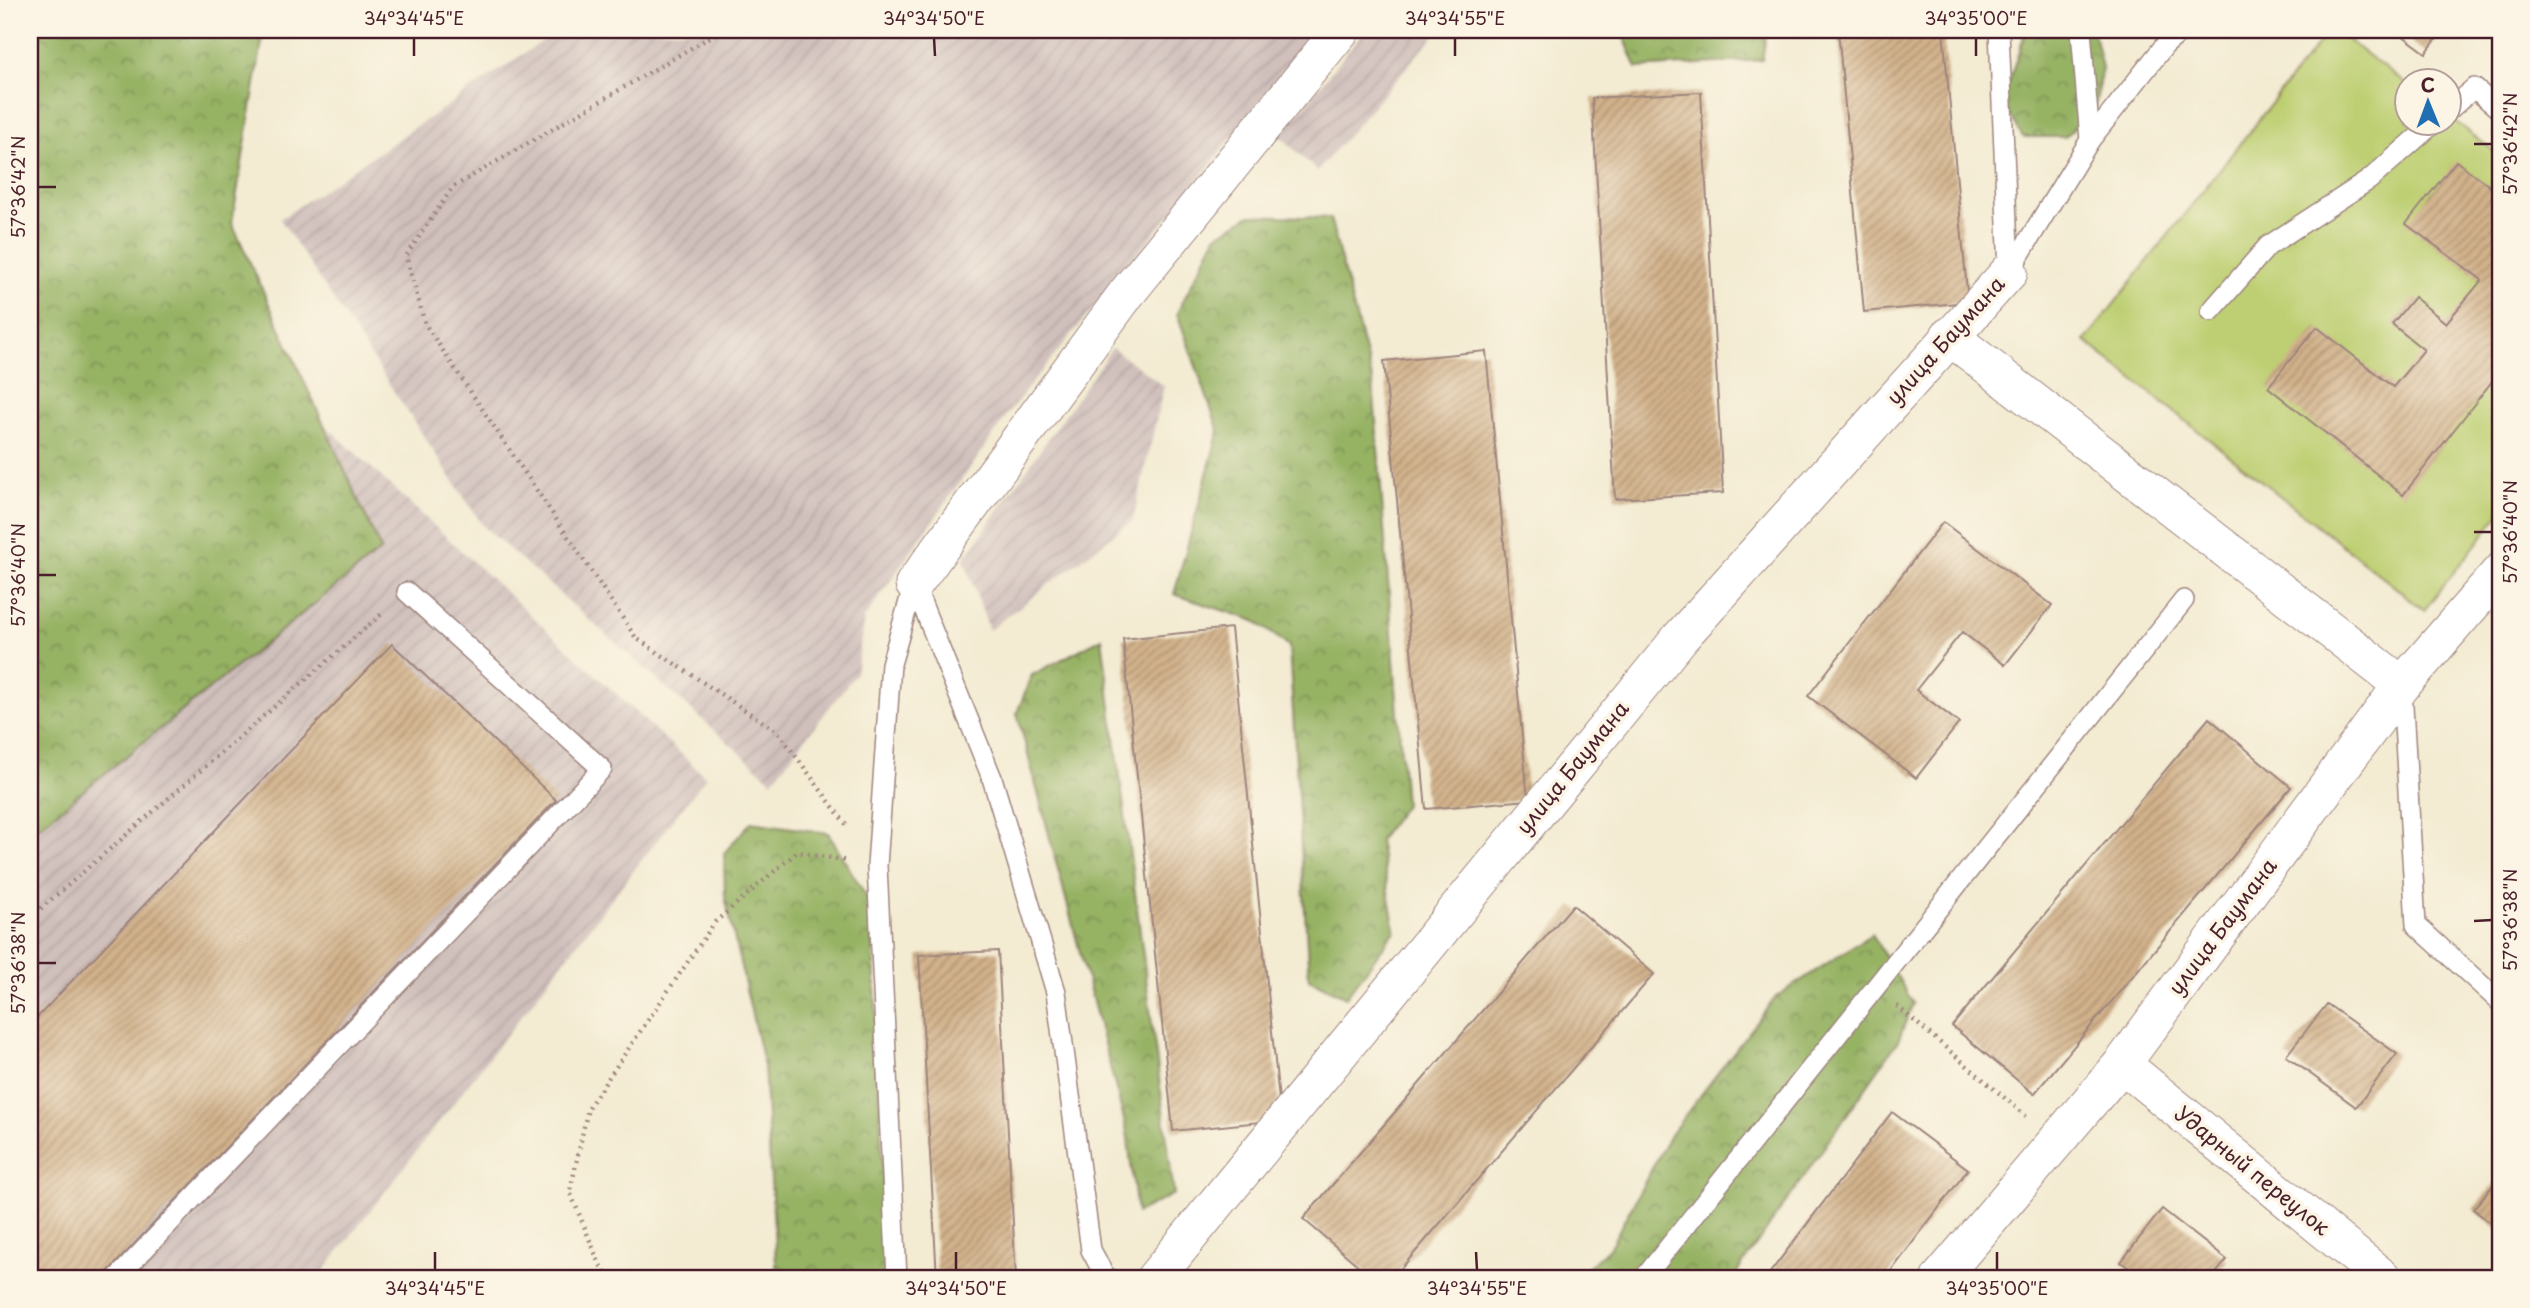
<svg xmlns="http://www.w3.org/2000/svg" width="2530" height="1308" viewBox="0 0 2530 1308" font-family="'Playpen Sans',sans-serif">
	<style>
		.industrial { fill: url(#industrial-furrows) }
		.forest { fill: url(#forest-crowns); stroke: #706848; stroke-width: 2 }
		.park { fill: #bdcf72; stroke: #84774e; stroke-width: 2 }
		.building { fill: url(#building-hatch) }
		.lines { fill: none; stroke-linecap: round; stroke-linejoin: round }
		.service-casing { stroke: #9e857e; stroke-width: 22 }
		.minor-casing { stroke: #9e857e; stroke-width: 39 }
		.path { stroke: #9e857e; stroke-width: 4.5; stroke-dasharray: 2 5; stroke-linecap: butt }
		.service { stroke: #fff; stroke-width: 19 }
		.minor { stroke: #fff; stroke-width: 37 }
		.ticks { fill: none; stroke: #4a1f2b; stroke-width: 2.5 }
		.labels { text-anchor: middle; stroke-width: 7; stroke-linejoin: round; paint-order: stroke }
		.street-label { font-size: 21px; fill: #4a1f2b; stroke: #fcf5e5 }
		.neatline { fill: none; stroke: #4a1f2b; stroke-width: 2.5 }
		.ticks-label { font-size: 18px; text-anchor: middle; fill: #4a1f2b }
	</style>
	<defs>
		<pattern id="industrial-furrows" width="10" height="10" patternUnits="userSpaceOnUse" patternTransform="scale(1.75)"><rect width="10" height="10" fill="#d0c0bc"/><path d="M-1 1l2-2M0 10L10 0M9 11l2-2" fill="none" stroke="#b4a5a2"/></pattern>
		<pattern id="forest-crowns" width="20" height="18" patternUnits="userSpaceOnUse" patternTransform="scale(1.75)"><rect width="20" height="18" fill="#96b264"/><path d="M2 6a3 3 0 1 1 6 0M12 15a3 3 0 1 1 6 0" fill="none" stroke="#7c9053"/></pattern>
		<pattern id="building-hatch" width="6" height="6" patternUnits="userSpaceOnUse" patternTransform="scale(1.75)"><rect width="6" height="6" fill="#d2b28b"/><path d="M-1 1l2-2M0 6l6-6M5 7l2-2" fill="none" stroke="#ac9072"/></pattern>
	</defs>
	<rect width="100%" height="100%" fill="#fcf5e5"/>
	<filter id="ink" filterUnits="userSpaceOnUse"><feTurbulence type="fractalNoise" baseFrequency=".0143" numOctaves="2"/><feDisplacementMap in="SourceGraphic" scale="14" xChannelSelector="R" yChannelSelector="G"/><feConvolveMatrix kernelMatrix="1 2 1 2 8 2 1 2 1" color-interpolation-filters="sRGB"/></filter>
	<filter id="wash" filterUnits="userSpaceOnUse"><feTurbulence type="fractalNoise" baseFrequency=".00686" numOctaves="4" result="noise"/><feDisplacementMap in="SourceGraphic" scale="28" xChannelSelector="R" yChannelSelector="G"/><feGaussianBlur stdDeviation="1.57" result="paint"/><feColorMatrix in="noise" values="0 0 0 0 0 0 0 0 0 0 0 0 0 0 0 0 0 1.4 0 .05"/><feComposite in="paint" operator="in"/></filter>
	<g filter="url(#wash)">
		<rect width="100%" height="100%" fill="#f3ebd2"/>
		<g class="industrial">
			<polygon points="559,30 1313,30 1226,146 1018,400 864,618 856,673 772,781 483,526 280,219"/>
			<polygon points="1365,30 1439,30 1317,171 1280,136"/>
			<polygon points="1112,348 1164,386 1133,520 989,630 964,559"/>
			<polygon points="324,424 706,777 318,1278 30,1278 30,678"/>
		</g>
		<g class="forest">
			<polygon points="30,30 264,30 232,223 381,550 30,834"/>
			<polygon points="1621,30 1767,30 1762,60 1637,68"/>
			<polygon points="2026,30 2093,30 2102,68 2095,108 2065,137 2023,137 2002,102"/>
			<polygon points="1250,215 1330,218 1373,382 1405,805 1379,840 1395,931 1346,997 1309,979 1289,646 1255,621 1174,594 1219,431 1177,313 1216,236"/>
			<polygon points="1102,638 1174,1194 1137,1213 1127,1131 1017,713 1032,675"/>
			<polygon points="751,822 828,833 872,906 887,1278 777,1278 764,1067 725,897 724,853"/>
			<polygon points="1872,934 1913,1003 1898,1041 1733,1278 1577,1278 1610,1247 1670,1135 1776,997"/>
		</g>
		<polygon class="park" points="2329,30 2334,30 2407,85 2408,122 2450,122 2450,117 2500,156 2500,514 2424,610 2085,341"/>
		<g id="blocks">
			<g class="building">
				<polygon points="1838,30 1943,30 1968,302 1864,312"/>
				<polygon points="2395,30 2443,30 2426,53"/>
				<polygon points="1701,92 1723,493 1615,499 1592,98"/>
				<polygon points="2456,161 2500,194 2500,371 2403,495 2268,387 2317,327 2393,387 2424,350 2392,324 2414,297 2446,323 2482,280 2406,224"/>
				<polygon points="1486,351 1528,800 1426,809 1384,361"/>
				<polygon points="1943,522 2052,605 2005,665 1962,632 1916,690 1959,723 1916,778 1808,696"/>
				<polygon points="1231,628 1281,1120 1173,1131 1123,639"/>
				<polygon points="392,644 556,800 102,1278 30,1278 30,1025"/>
				<polygon points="2209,718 2291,787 2034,1094 1952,1026"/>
				<polygon points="1573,905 1654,974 1393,1278 1373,1278 1303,1219"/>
				<polygon points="998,951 1016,1278 937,1278 919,955"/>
				<polygon points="2327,1004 2397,1054 2356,1107 2286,1056"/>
				<polygon points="1892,1112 1968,1169 1886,1278 1766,1278"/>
				<polygon points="2500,1177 2500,1231 2473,1209"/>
				<polygon points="2162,1209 2227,1260 2212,1278 2142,1278 2121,1262"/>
			</g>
		</g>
	</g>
	<g filter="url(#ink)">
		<use href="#blocks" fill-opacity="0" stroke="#9e857e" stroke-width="2"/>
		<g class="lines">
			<defs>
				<g id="service">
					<polyline points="1999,30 2009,272"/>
					<polyline points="2081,30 2090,140"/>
					<polyline points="2450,109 2474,88 2500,110"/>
					<polyline points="2009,272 2090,140 2165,45 2183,30"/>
					<polyline points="2211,311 2268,246 2369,180 2435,122"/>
					<polyline points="914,584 992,778 1056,992 1091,1250 1106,1278"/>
					<polyline points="2402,690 2416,925 2500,1002"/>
					<polyline points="117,1278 602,769 407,592"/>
					<polyline points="897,1278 877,866 891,664 914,584"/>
					<polyline points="1644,1278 2184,600"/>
				</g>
				<g id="minor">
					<polyline points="1949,336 2402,685"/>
					<polyline points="914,584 1126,294 1341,30"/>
					<polyline points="2122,1064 2383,1278"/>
					<polyline points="1155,1278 1680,638 2009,272"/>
					<polyline points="1940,1278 2122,1064 2402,685 2500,572"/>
				</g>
			</defs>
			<use href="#service" class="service-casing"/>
			<use href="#minor" class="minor-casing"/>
			<g class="path">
				<polyline points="722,30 453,187 406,256 425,324 636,638 778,732 848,827"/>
				<polyline points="30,918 384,612"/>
				<polyline points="1897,1006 2026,1116"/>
				<polyline points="610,1278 600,1265 570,1192 588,1108 715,922 797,852 848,861"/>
			</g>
			<use href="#service" class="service"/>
			<use href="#minor" class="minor"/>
		</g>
	</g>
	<path class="ticks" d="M414,38V56M934,38L935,56M1455,38V56M1976,38V56M2474,144H2492M38,187H56M2474,532H2492M38,575H56M2474,921L2492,920M38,963H56M435,1252V1270M956,1252V1270M1476,1252L1477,1270M1997,1252V1270"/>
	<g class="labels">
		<g class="street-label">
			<text transform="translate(1946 341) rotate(-48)" y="7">улица Баумана</text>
			<text transform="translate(1573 768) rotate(-51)" y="7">улица Баумана</text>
			<text transform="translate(2223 927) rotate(-53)" y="7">улица Баумана</text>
			<text transform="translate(2252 1171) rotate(39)" y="7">Ударный переулок</text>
		</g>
	</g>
	<rect width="2530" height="1308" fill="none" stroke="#fcf5e5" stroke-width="77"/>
	<g transform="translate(2428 102) rotate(359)"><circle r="33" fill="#fcf5e5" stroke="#b59f9b" stroke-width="2"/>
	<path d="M0-5L12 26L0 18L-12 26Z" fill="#1f6fb2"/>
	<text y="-10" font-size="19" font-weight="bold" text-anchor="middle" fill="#4a1f2b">С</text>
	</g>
	<rect x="38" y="38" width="2454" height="1232" class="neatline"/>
	<g class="ticks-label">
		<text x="414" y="25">34°34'45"E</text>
		<text x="934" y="25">34°34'50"E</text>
		<text x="1455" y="25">34°34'55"E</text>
		<text x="1976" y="25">34°35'00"E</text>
		<text transform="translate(2511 144) rotate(-90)" y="6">57°36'42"N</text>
		<text transform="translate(19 187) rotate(-90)" y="6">57°36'42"N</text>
		<text transform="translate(2511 532) rotate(-90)" y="6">57°36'40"N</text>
		<text transform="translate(19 575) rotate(-90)" y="6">57°36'40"N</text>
		<text transform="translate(2511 920) rotate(-90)" y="6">57°36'38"N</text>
		<text transform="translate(19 963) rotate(-90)" y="6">57°36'38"N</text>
		<text x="435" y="1295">34°34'45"E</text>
		<text x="956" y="1295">34°34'50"E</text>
		<text x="1477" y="1295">34°34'55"E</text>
		<text x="1997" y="1295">34°35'00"E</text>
	</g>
</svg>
